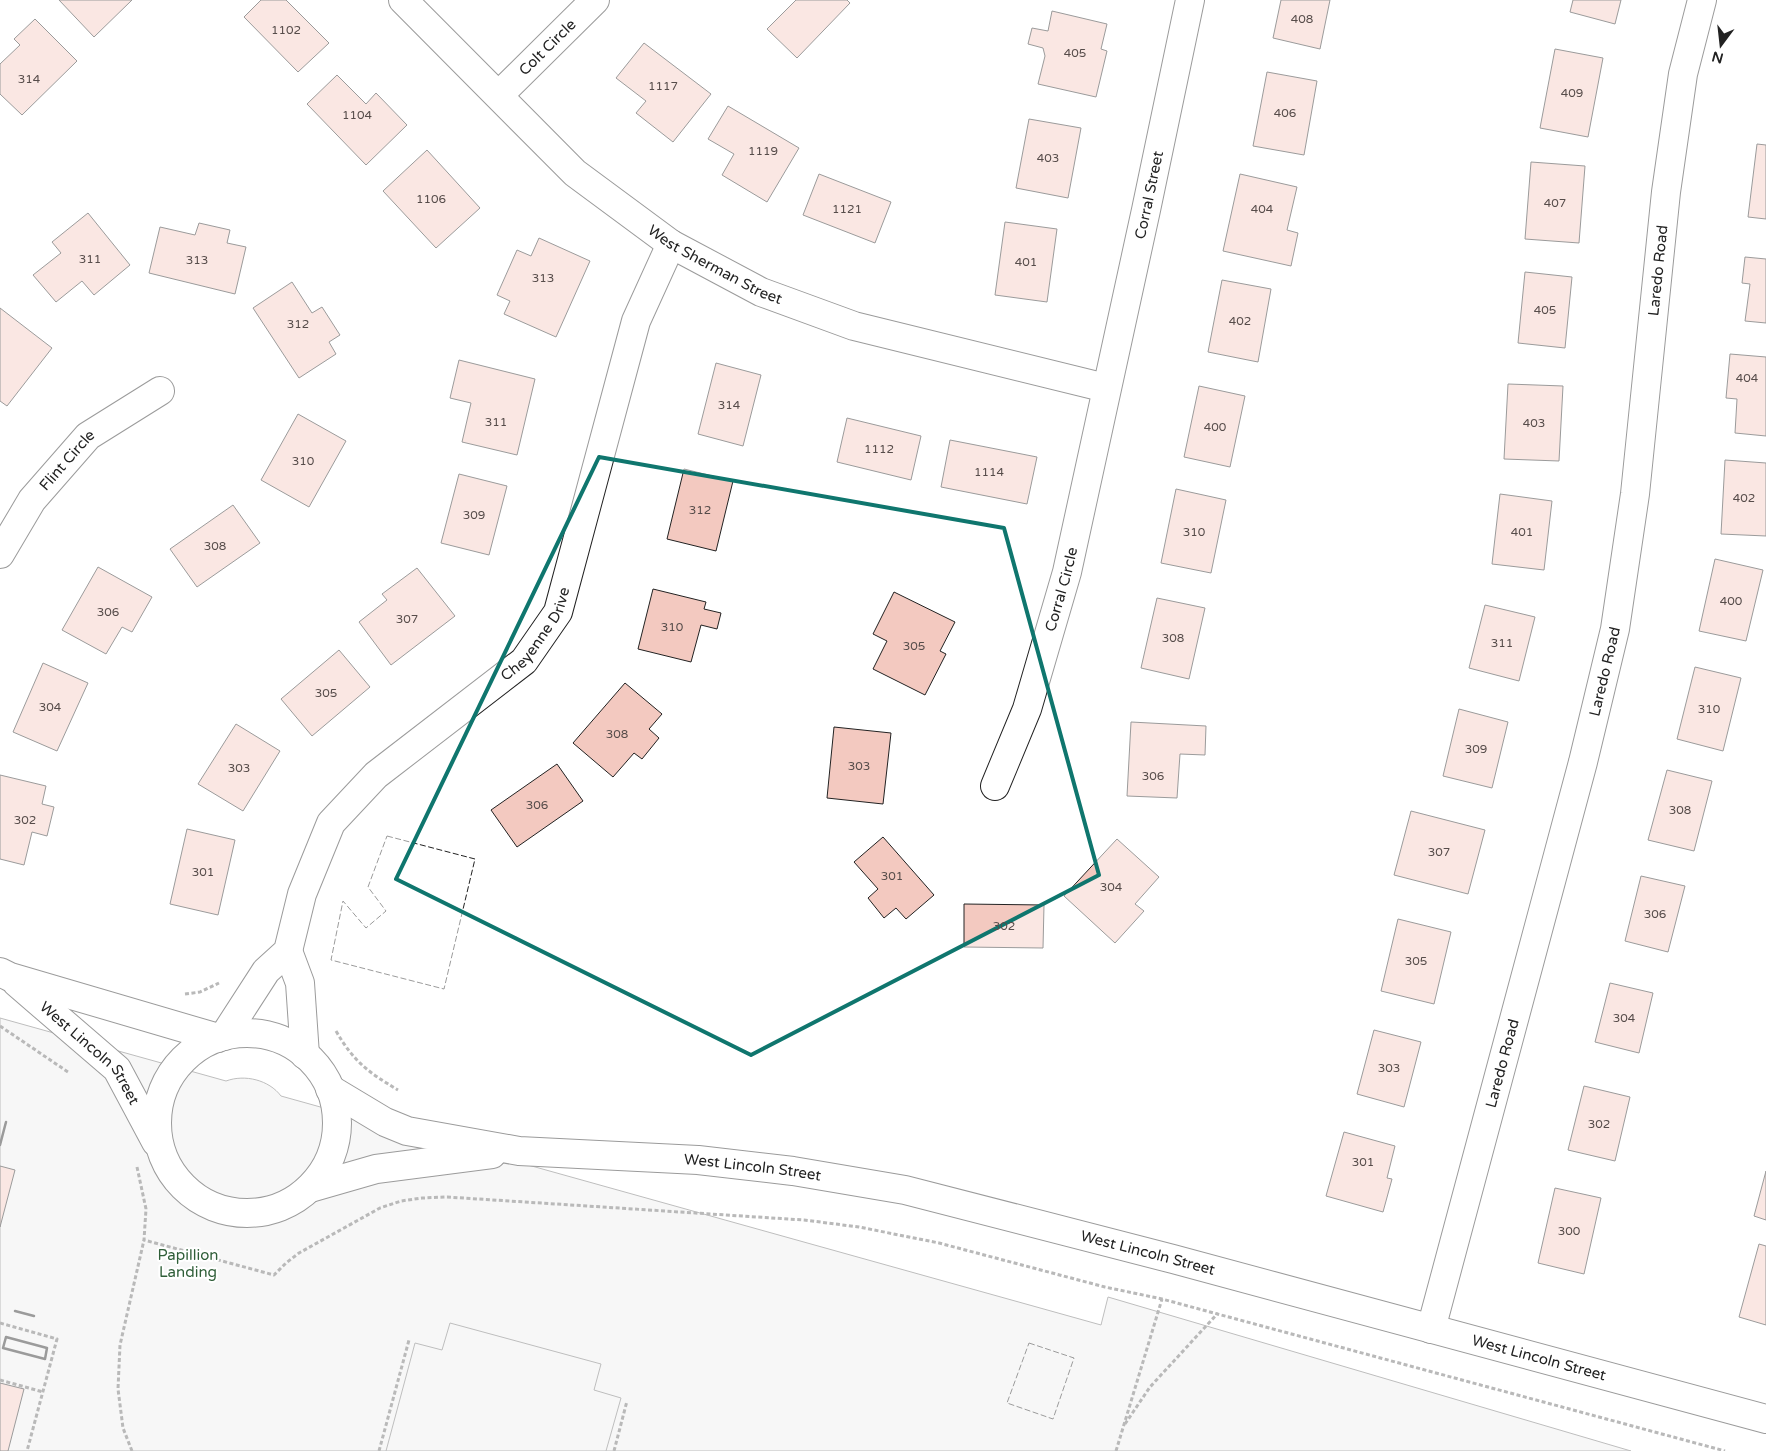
<svg xmlns="http://www.w3.org/2000/svg" width="1766" height="1451" viewBox="0 0 1766 1451" font-family="'Varela Round',sans-serif">
	<style>
		.green { fill: #eee; stroke: #6f6f6f }
		.parking { fill: #ededed; stroke: #6f6f6f }
		.building { fill: #f3c9c0; stroke: #222 }
		.lines { fill: none; stroke-linecap: round; stroke-linejoin: round }
		.street-casing { stroke: #222; stroke-width: 30 }
		.secondary-casing { stroke: #222; stroke-width: 30 }
		.path { stroke: #646464; stroke-width: 3; stroke-dasharray: 4 2.5; stroke-linecap: butt }
		.street { stroke: #fff; stroke-width: 28 }
		.secondary { stroke: #fff; stroke-width: 28 }
		.fence { stroke: #222; stroke-width: 1; stroke-dasharray: 6 2.5; stroke-linecap: butt }
		.wall { stroke: #222; stroke-width: 2.5 }
		.marked { fill: none; stroke: #0f766e; stroke-width: 4; stroke-linejoin: round }
		.labels { text-anchor: middle; stroke-width: 4; stroke-linejoin: round; paint-order: stroke }
		.number-label { font-size: 12px; fill: #564c4a }
		.street-label { font-size: 15px; fill: #222; stroke: #fff }
		.park-label { font-size: 15px; fill: #2f5e38; stroke: #fff }
	</style>
	<rect width="100%" height="100%" fill="#fff"/>
	<path class="green" d="M0,1018L226,1081C245,1074 269,1080 281,1096L1101,1325L1108,1297L1631,1451H0Z"/>
	<polygon class="parking" points="450,1323 601,1364 594,1390 621,1398 606,1451 386,1451 415,1343 442,1350"/>
	<g class="building">
		<polygon points="59,0 132,0 94,37"/>
		<polygon points="261,0 286,0 329,43 298,72 244,17"/>
		<polygon points="796,0 847,0 850,3 797,58 767,29"/>
		<polygon points="1281,0 1330,0 1320,49 1273,38"/>
		<polygon points="1573,0 1621,0 1615,24 1570,12"/>
		<polygon points="1052,11 1107,24 1101,49 1107,51 1096,97 1038,84 1045,56 1043,48 1028,44 1032,28 1048,31"/>
		<polygon points="35,19 77,61 22,115 0,94 0,64 20,45 14,39"/>
		<polygon points="644,43 711,94 673,142 636,113 646,101 616,78"/>
		<polygon points="1555,49 1603,58 1588,137 1540,128"/>
		<polygon points="1267,72 1317,81 1304,155 1253,146"/>
		<polygon points="337,75 366,104 376,93 407,125 366,165 307,104"/>
		<polygon points="728,106 799,148 767,202 722,175 734,154 708,139"/>
		<polygon points="1029,119 1081,128 1068,198 1016,188"/>
		<polygon points="1757,144 1766,145 1766,219 1748,217"/>
		<polygon points="427,150 480,208 436,248 383,191"/>
		<polygon points="1531,162 1585,166 1579,243 1525,239"/>
		<polygon points="819,174 891,202 875,243 803,215"/>
		<polygon points="1240,174 1297,187 1287,230 1298,233 1291,266 1223,251"/>
		<polygon points="88,213 130,265 94,295 82,281 56,302 33,275 61,253 52,242"/>
		<polygon points="1005,222 1057,229 1047,302 995,295"/>
		<polygon points="199,223 230,230 227,243 246,247 235,294 149,273 160,227 195,235"/>
		<polygon points="539,238 590,261 556,337 504,314 510,301 497,295 517,250 531,256"/>
		<polygon points="1745,257 1766,259 1766,323 1745,321 1750,284 1742,283"/>
		<polygon points="1525,272 1572,277 1565,348 1518,343"/>
		<polygon points="1222,280 1271,289 1258,362 1208,352"/>
		<polygon points="292,282 312,313 322,307 340,335 329,342 336,354 299,378 253,308"/>
		<polygon points="0,308 52,348 7,406 0,401"/>
		<polygon points="1730,354 1766,357 1766,436 1735,433 1737,399 1726,398"/>
		<polygon points="459,360 535,379 517,455 462,442 471,403 450,398"/>
		<polygon points="716,363 761,375 743,446 698,434"/>
		<polygon points="1508,384 1563,386 1559,461 1504,459"/>
		<polygon points="1199,386 1245,396 1230,467 1184,457"/>
		<polygon points="298,414 346,441 309,507 261,480"/>
		<polygon points="847,418 921,436 911,480 837,462"/>
		<polygon points="950,440 1037,457 1027,504 941,487"/>
		<polygon points="1725,460 1766,463 1766,536 1721,534"/>
		<polygon points="684,469 733,481 716,551 667,539"/>
		<polygon points="459,474 507,486 489,555 441,543"/>
		<polygon points="1176,489 1226,500 1211,573 1161,563"/>
		<polygon points="1500,494 1552,501 1544,570 1492,564"/>
		<polygon points="233,505 260,543 197,587 170,549"/>
		<polygon points="1715,559 1763,570 1746,641 1699,631"/>
		<polygon points="98,567 152,597 132,632 122,627 106,654 62,630"/>
		<polygon points="417,568 455,616 391,665 359,622 387,600 382,594"/>
		<polygon points="653,589 706,602 704,609 721,613 717,629 701,625 691,662 638,649"/>
		<polygon points="894,592 955,622 940,651 946,654 925,695 873,669 887,641 873,634"/>
		<polygon points="1157,598 1205,608 1189,679 1141,668"/>
		<polygon points="1485,605 1535,617 1519,681 1469,668"/>
		<polygon points="339,650 370,687 312,736 281,699"/>
		<polygon points="43,663 88,683 57,751 13,732"/>
		<polygon points="1695,667 1741,678 1723,751 1677,739"/>
		<polygon points="625,683 662,714 649,729 659,738 642,759 634,753 613,777 573,743"/>
		<polygon points="1459,709 1508,722 1492,788 1443,776"/>
		<polygon points="1131,722 1206,726 1205,755 1180,754 1177,798 1127,796"/>
		<polygon points="236,724 280,751 243,811 198,784"/>
		<polygon points="834,727 891,733 883,804 827,798"/>
		<polygon points="557,764 583,801 517,847 491,810"/>
		<polygon points="1667,770 1712,781 1694,851 1648,840"/>
		<polygon points="0,775 46,786 42,804 54,807 47,836 32,832 24,865 0,859"/>
		<polygon points="1411,811 1485,830 1468,894 1394,875"/>
		<polygon points="187,829 235,840 218,915 170,904"/>
		<polygon points="883,837 934,895 906,919 896,908 884,918 868,898 878,889 854,862"/>
		<polygon points="1117,839 1159,877 1135,904 1144,911 1115,943 1064,896"/>
		<polygon points="1641,876 1685,886 1668,952 1625,941"/>
		<polygon points="964,904 1044,905 1043,948 964,947"/>
		<polygon points="1398,919 1451,932 1434,1004 1381,991"/>
		<polygon points="1610,983 1653,993 1639,1053 1595,1042"/>
		<polygon points="1374,1030 1421,1042 1404,1107 1357,1094"/>
		<polygon points="1584,1086 1630,1097 1615,1161 1568,1150"/>
		<polygon points="1344,1132 1395,1146 1387,1178 1392,1179 1383,1212 1326,1196"/>
		<polygon points="0,1166 15,1170 0,1227"/>
		<polygon points="1766,1171 1766,1220 1754,1216"/>
		<polygon points="1555,1188 1601,1198 1584,1274 1538,1263"/>
		<polygon points="1759,1244 1766,1246 1766,1325 1739,1317"/>
		<polygon points="0,1383 24,1389 8,1451 0,1451"/>
	</g>
	<g class="lines">
		<defs>
			<g id="street">
				<path id="s1" d="M403,0L575,173L671,244L761,292L854,326L1106,388"/>
				<path id="s2" d="M499,95L595,0"/>
				<path id="s3" d="M0,554L32,500L88,436L160,391"/>
				<path id="s4" d="M995,786L1027,709L1067,572L1146,210L1190,0"/>
				<polyline points="288,951 300,983 305,1055"/>
				<path id="s5" d="M224,1036L266,971L288,951L302,894L331,823L376,775L524,661L558,612L636,321L671,244"/>
				<path id="s6" d="M1431,1329L1583,762L1615,629L1635,494L1666,192L1683,74L1702,0"/>
			</g>
			<g id="secondary">
				<polyline points="0,972 10,977 218,1038"/>
				<path id="s7" d="M17,983L117,1069L156,1142"/>
				<circle cx="247" cy="1123" r="90"/>
				<path id="s8" d="M330,1089L385,1122L407,1131L519,1151L698,1160L793,1171L905,1190L1173,1259L1766,1419"/>
				<polyline points="310,1188 376,1169 492,1154"/>
			</g>
		</defs>
		<use href="#street" class="street-casing"/>
		<use href="#secondary" class="secondary-casing"/>
		<g class="path">
			<polyline points="185,994 200,992 219,983"/>
			<polyline points="0,1026 68,1072"/>
			<path d="M336,1031C354,1062 368,1072 398,1090"/>
			<polyline points="137,1167 146,1209 144,1240 274,1275 286,1263 299,1253 380,1208 401,1201 422,1198 447,1197 804,1220 859,1227 939,1243 1105,1287 1162,1299 1725,1451"/>
			<polyline points="0,1323 57,1339 27,1451"/>
			<polyline points="0,1380 43,1392"/>
			<polyline points="1125,1424 1150,1387 1218,1313"/>
			<polyline points="132,1451 123,1428 118,1389 120,1345 144,1240"/>
			<polyline points="379,1451 409,1340"/>
			<polyline points="614,1451 627,1401"/>
			<polyline points="1116,1451 1162,1299"/>
		</g>
		<use href="#street" class="street"/>
		<use href="#secondary" class="secondary"/>
		<g class="fence">
			<polygon points="387,836 475,859 444,989 331,960 343,901 366,928 386,911 368,887"/>
			<polyline points="0,1145 6,1122"/>
			<polygon points="1029,1343 1074,1358 1053,1419 1007,1403"/>
		</g>
		<g class="wall">
			<polyline points="0,1145 6,1122"/>
			<polyline points="15,1311 34,1316"/>
			<polygon points="6,1337 47,1348 45,1359 3,1348"/>
		</g>
	</g>
	<path d="M0 0H1766V1451H0ZM599,457L1004,528L1099,875L751,1055L396,879Z" fill="#fff" fill-opacity=".55" fill-rule="evenodd"/>
	<path class="marked" d="M599,457L1004,528L1099,875L751,1055L396,879Z"/>
	<g class="labels">
		<g class="number-label">
			<text x="1302" y="23">408</text>
			<text x="286" y="34">1102</text>
			<text x="1075" y="57">405</text>
			<text x="29" y="83">314</text>
			<text x="663" y="90">1117</text>
			<text x="1572" y="97">409</text>
			<text x="1285" y="117">406</text>
			<text x="357" y="119">1104</text>
			<text x="763" y="155">1119</text>
			<text x="1048" y="162">403</text>
			<text x="431" y="203">1106</text>
			<text x="1555" y="207">407</text>
			<text x="847" y="213">1121</text>
			<text x="1262" y="213">404</text>
			<text x="90" y="263">311</text>
			<text x="197" y="264">313</text>
			<text x="1026" y="266">401</text>
			<text x="543" y="282">313</text>
			<text x="1545" y="314">405</text>
			<text x="1240" y="325">402</text>
			<text x="298" y="328">312</text>
			<text x="1747" y="382">404</text>
			<text x="729" y="409">314</text>
			<text x="496" y="426">311</text>
			<text x="1534" y="427">403</text>
			<text x="1215" y="431">400</text>
			<text x="879" y="453">1112</text>
			<text x="303" y="465">310</text>
			<text x="989" y="476">1114</text>
			<text x="1744" y="502">402</text>
			<text x="700" y="514">312</text>
			<text x="474" y="519">309</text>
			<text x="1194" y="536">310</text>
			<text x="1522" y="536">401</text>
			<text x="215" y="550">308</text>
			<text x="1731" y="605">400</text>
			<text x="108" y="616">306</text>
			<text x="407" y="623">307</text>
			<text x="672" y="631">310</text>
			<text x="1173" y="642">308</text>
			<text x="1502" y="647">311</text>
			<text x="914" y="650">305</text>
			<text x="326" y="697">305</text>
			<text x="50" y="711">304</text>
			<text x="1709" y="713">310</text>
			<text x="617" y="738">308</text>
			<text x="1476" y="753">309</text>
			<text x="859" y="770">303</text>
			<text x="239" y="772">303</text>
			<text x="1153" y="780">306</text>
			<text x="537" y="809">306</text>
			<text x="1680" y="814">308</text>
			<text x="25" y="824">302</text>
			<text x="1439" y="856">307</text>
			<text x="203" y="876">301</text>
			<text x="892" y="880">301</text>
			<text x="1111" y="891">304</text>
			<text x="1655" y="918">306</text>
			<text x="1004" y="930">302</text>
			<text x="1416" y="965">305</text>
			<text x="1624" y="1022">304</text>
			<text x="1389" y="1072">303</text>
			<text x="1599" y="1128">302</text>
			<text x="1363" y="1166">301</text>
			<text x="1569" y="1235">300</text>
		</g>
		<g class="street-label">
			<text dy="5" stroke="none"><textPath href="#s2" startOffset="68">Colt Circle</textPath></text>
			<text dy="5" stroke="none"><textPath href="#s4" startOffset="612">Corral Street</textPath></text>
			<text dy="5" stroke="none"><textPath href="#s1" startOffset="412">West Sherman Street</textPath></text>
			<text dy="5" stroke="none"><textPath href="#s6" startOffset="1085">Laredo Road</textPath></text>
			<text dy="5" stroke="none"><textPath href="#s3" startOffset="116">Flint Circle</textPath></text>
			<text dy="5" stroke="none"><textPath href="#s4" startOffset="208">Corral Circle</textPath></text>
			<text dy="5" stroke="none"><textPath href="#s5" startOffset="524">Cheyenne Drive</textPath></text>
			<text dy="5" stroke="none"><textPath href="#s6" startOffset="680">Laredo Road</textPath></text>
			<text dy="5" stroke="none"><textPath href="#s7" startOffset="102">West Lincoln Street</textPath></text>
			<text dy="5" stroke="none"><textPath href="#s6" startOffset="275">Laredo Road</textPath></text>
			<text dy="5" stroke="none"><textPath href="#s8" startOffset="436">West Lincoln Street</textPath></text>
			<text dy="5" stroke="none"><textPath href="#s8" startOffset="841">West Lincoln Street</textPath></text>
			<text dy="5" stroke="none"><textPath href="#s8" startOffset="1246">West Lincoln Street</textPath></text>
		</g>
		<g class="park-label">
			<text x="188" y="1260">Papillion<tspan x="188" dy="17">Landing</tspan></text>
		</g>
	</g>
	<g transform="translate(1721 45) rotate(195)" stroke="#ffffff" stroke-width="4" paint-order="stroke">
	<path d="M0-4L9 19L0 12L-9 19Z" fill="#222222"/>
	<text y="-8" font-size="14" font-weight="bold" text-anchor="middle" fill="#222222">N</text>
	</g>
</svg>
